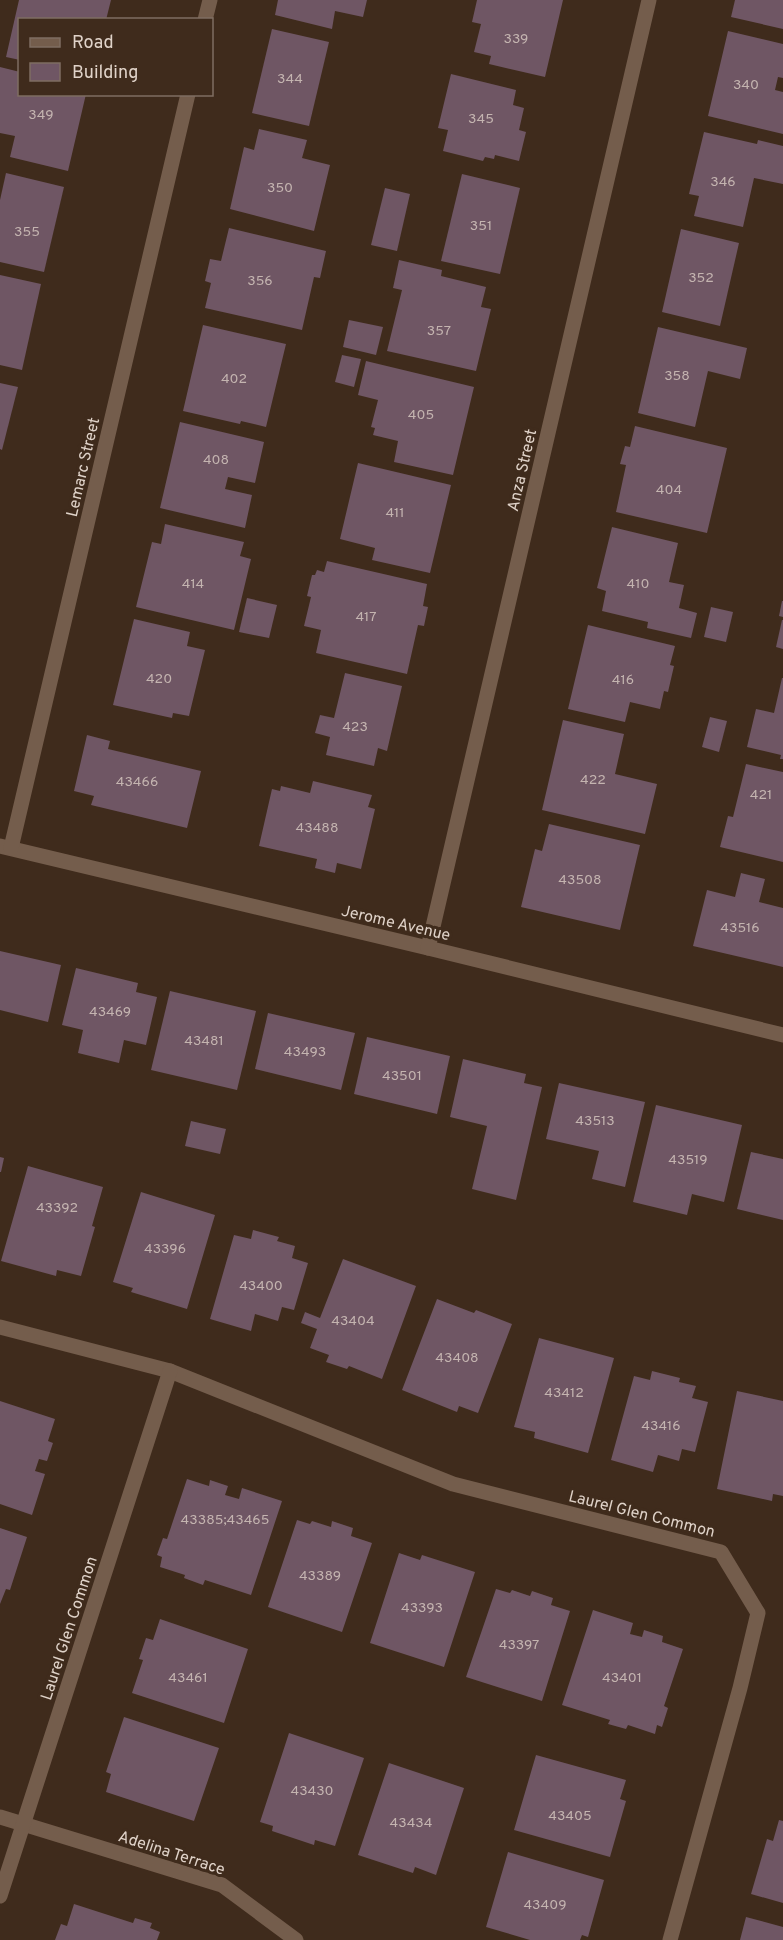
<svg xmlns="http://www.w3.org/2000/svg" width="783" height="1940" viewBox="0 0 783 1940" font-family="Overpass,sans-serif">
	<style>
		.building { fill: #6f5664 }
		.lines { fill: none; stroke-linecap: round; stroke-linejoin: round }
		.minor { stroke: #745d4c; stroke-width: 15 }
		.labels { text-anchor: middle; stroke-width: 6; stroke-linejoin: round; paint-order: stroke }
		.number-label { font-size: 14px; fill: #c4b4b0 }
		.street-label { font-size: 16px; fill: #e0d3c9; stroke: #3f2b1c }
	</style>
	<rect width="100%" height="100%" fill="#3f2b1c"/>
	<g class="building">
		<polygon points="19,0 111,0 106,20 20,20 20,60 6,57"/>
		<polygon points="278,0 367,0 363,17 335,11 332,29 275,15"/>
		<polygon points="477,0 563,0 545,77 489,64 491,56 474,52 481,24 472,22"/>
		<polygon points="735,0 783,0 783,29 731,17"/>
		<polygon points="272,29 329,42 309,126 252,113"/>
		<polygon points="728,31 783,44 783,78 778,77 775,90 783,92 783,134 708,116"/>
		<polygon points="0,67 20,72 20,94 86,94 68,171 10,157 15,136 0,133"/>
		<polygon points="451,74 516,90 513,105 524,108 519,130 526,132 519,161 495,155 494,159 485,157 483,161 443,151 448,130 438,128"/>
		<polygon points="259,129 307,140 302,158 330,165 314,231 230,209 244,147 254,150"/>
		<polygon points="704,132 757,144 758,140 783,146 783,184 754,178 743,227 694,216 699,196 689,194"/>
		<polygon points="6,173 64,187 44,272 0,262 0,200"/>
		<polygon points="462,174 520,188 500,274 441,261"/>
		<polygon points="385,188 410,194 397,251 371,245"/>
		<polygon points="229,228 326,251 320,278 314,277 302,330 205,308 211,283 205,281 210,259 221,261"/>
		<polygon points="681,229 739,243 720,326 662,312"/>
		<polygon points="399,260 442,270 441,276 486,287 481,307 491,309 476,371 387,351 402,290 393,288"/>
		<polygon points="0,275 41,284 22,370 0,365"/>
		<polygon points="349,320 383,327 376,355 343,347"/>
		<polygon points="203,325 286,344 266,427 241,421 240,424 183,411"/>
		<polygon points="658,327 747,348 740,379 708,371 695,427 638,413"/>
		<polygon points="342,355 361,359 354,387 335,382"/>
		<polygon points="366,361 474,387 453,475 394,462 398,441 373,435 375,428 371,427 378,400 358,395"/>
		<polygon points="0,383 18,387 2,450 0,449"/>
		<polygon points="180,422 264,442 255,483 228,477 225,489 252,495 245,528 160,508"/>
		<polygon points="635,426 727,448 707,533 616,512 626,465 620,464 625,446 630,447"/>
		<polygon points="358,463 451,485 430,573 372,560 375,548 340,539"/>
		<polygon points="165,524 244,542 240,556 251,559 234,630 136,607 152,542 161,544"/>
		<polygon points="612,527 678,543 669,582 684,585 679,608 697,613 691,638 647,628 648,622 602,611 606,591 597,588"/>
		<polygon points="327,561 427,584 423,606 428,607 424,626 418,625 407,674 316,653 321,630 304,626 311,597 307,596 312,575 315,575 317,570 324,572"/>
		<polygon points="247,598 277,605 269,638 239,632"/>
		<polygon points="782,601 783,601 783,617 779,616"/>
		<polygon points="711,607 733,612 726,642 704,637"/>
		<polygon points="134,619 190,632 187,646 205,650 189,716 173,713 172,718 113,705"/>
		<polygon points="782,620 783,620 783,649 776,647"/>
		<polygon points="588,625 675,646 670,665 674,666 668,692 664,691 660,709 630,702 625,722 568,709"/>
		<polygon points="345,673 402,686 387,751 378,748 374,766 326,755 330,737 315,733 320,715 334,718"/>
		<polygon points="782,678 783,678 783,759 780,759 781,755 747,747 756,709 774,713"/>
		<polygon points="710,717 727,721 719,752 702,747"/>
		<polygon points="563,720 624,734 615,774 657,784 645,834 542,810"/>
		<polygon points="87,735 110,741 108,749 201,771 187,828 91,805 94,796 74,791"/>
		<polygon points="746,764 783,772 783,862 720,847 728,816 733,817"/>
		<polygon points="313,781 372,795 368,807 375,809 361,869 337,863 335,873 315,868 317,859 259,846 272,789 280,791 281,786 310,793"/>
		<polygon points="549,824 640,845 620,930 521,907 535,849 542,851"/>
		<polygon points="741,873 765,879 759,902 783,908 783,967 693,946 707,890 735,897"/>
		<polygon points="0,951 61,965 48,1022 0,1010"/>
		<polygon points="76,968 138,983 136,992 157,997 146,1045 124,1040 119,1063 78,1053 83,1030 62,1025"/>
		<polygon points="170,991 256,1011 237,1090 151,1070"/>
		<polygon points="268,1013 355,1033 341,1090 255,1069"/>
		<polygon points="367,1037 450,1056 437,1114 354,1094"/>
		<polygon points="463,1059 526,1074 524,1083 542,1087 516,1200 472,1189 487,1126 450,1117"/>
		<polygon points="559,1083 645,1102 625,1187 592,1179 599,1151 546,1139"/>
		<polygon points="656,1105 742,1125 724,1202 692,1194 687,1215 633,1202"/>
		<polygon points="191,1121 226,1129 220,1154 185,1146"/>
		<polygon points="751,1152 783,1159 783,1220 737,1209"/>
		<polygon points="0,1157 4,1158 1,1172 0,1172"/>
		<polygon points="28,1166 103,1187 92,1226 95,1227 81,1276 57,1270 56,1276 1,1261"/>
		<polygon points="141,1192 215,1215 187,1309 131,1292 133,1288 113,1282"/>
		<polygon points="253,1230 279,1237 277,1241 295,1246 292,1258 308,1263 294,1310 282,1307 278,1321 255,1314 251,1331 210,1319 234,1235 251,1239"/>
		<polygon points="343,1259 416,1286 382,1379 349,1366 347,1369 326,1362 329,1355 310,1348 317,1329 301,1323 305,1312 320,1318"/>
		<polygon points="437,1299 474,1313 476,1310 512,1324 478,1413 459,1406 457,1412 402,1390"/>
		<polygon points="539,1338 614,1358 588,1453 534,1438 535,1432 514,1427"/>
		<polygon points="652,1371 680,1378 679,1382 696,1386 692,1398 708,1402 695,1452 682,1449 679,1461 658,1455 653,1472 611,1460 634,1376 650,1380"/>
		<polygon points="737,1391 783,1401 783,1496 773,1494 772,1501 717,1489"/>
		<polygon points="0,1401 55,1419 48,1441 53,1443 47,1461 39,1459 35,1471 45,1474 32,1515 0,1504"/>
		<polygon points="187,1479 209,1486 210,1480 228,1486 225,1495 239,1499 242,1488 282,1501 251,1595 205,1580 203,1585 184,1578 185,1575 160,1567 162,1557 157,1555 163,1538 167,1539"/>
		<polygon points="297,1520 310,1524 312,1521 331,1527 332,1521 353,1528 351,1536 372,1543 342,1632 268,1607"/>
		<polygon points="0,1528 27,1537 10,1590 6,1589 0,1604"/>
		<polygon points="399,1553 420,1560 422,1555 475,1572 444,1667 370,1643"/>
		<polygon points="496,1589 510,1593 512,1590 530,1596 532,1591 553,1598 551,1605 570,1611 542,1701 466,1677"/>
		<polygon points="593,1610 633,1623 630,1634 642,1637 644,1630 663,1636 662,1642 683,1649 664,1706 668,1708 662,1727 657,1725 655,1734 628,1725 626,1729 608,1724 610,1720 562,1705"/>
		<polygon points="160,1619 248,1649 224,1723 132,1693 143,1660 139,1659 146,1638 153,1640"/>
		<polygon points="124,1717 219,1748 194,1821 106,1792 111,1774 106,1772"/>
		<polygon points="289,1733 364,1758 335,1846 315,1840 314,1845 272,1831 273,1826 260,1822"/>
		<polygon points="536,1755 626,1780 620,1799 626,1801 610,1857 514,1830"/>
		<polygon points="389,1763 464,1788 436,1875 415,1867 413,1873 358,1855"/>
		<polygon points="779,1820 783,1821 783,1903 751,1894 767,1839 773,1841"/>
		<polygon points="508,1852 604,1880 588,1937 582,1935 580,1940 530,1940 486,1927"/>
		<polygon points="74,1904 133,1923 135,1918 152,1923 150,1928 160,1932 157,1940 55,1940 61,1924 67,1926"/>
		<polygon points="746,1917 783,1927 783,1940 740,1940"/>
	</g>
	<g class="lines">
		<g class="minor">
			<polyline points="205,20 210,0"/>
			<polyline points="0,846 428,948 783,1035"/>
			<polyline points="11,848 188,94"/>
			<polyline points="428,948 649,0"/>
			<polyline points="0,1327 170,1371 453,1484 721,1552 758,1613 740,1688 670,1940"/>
			<polyline points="0,1817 222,1885 296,1940"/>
			<polyline points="0,1896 170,1371"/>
		</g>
	</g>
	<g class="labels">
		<g class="number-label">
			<text x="516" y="43">339</text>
			<text x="290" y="83">344</text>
			<text x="746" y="89">340</text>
			<text x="41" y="119">349</text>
			<text x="481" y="123">345</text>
			<text x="723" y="186">346</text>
			<text x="280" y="192">350</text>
			<text x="481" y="230">351</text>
			<text x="27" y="236">355</text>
			<text x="701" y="282">352</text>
			<text x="260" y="285">356</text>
			<text x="439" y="335">357</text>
			<text x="677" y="380">358</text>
			<text x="234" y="383">402</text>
			<text x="421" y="419">405</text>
			<text x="216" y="464">408</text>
			<text x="669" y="494">404</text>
			<text x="395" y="517">411</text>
			<text x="193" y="588">414</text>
			<text x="638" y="588">410</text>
			<text x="366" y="621">417</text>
			<text x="159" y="683">420</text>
			<text x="623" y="684">416</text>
			<text x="355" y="731">423</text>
			<text x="593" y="784">422</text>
			<text x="137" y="786">43466</text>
			<text x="761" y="799">421</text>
			<text x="317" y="832">43488</text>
			<text x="580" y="884">43508</text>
			<text x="740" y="932">43516</text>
			<text x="110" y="1016">43469</text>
			<text x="204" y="1045">43481</text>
			<text x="305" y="1056">43493</text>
			<text x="402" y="1080">43501</text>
			<text x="595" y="1125">43513</text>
			<text x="688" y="1164">43519</text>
			<text x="57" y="1212">43392</text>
			<text x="165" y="1253">43396</text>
			<text x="261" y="1290">43400</text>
			<text x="353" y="1325">43404</text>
			<text x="457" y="1362">43408</text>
			<text x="564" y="1397">43412</text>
			<text x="661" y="1430">43416</text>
			<text x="225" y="1524">43385;43465</text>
			<text x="320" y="1580">43389</text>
			<text x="422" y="1612">43393</text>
			<text x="519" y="1649">43397</text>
			<text x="188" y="1682">43461</text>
			<text x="622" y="1682">43401</text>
			<text x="312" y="1795">43430</text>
			<text x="570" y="1820">43405</text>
			<text x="411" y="1827">43434</text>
			<text x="545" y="1909">43409</text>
		</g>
		<g class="street-label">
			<text transform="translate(82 467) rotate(-77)" y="6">Lemarc Street</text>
			<text transform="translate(521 470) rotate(-77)" y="6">Anza Street</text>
			<text transform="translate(396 922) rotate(13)" y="6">Jerome Avenue</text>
			<text transform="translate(642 1513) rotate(14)" y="6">Laurel Glen Common</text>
			<text transform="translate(68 1628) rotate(-72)" y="6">Laurel Glen Common</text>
			<text transform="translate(172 1852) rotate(18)" y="6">Adelina Terrace</text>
		</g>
	</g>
	<rect x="18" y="18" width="195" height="78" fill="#3f2b1c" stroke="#7f6e61" stroke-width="1.5"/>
	<rect x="30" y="38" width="30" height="9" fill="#745d4c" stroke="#7f6e61" stroke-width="1.5"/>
	<text x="72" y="48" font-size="18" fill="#e0d3c9">Road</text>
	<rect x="30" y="63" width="30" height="18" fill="#6f5664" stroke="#7f6e61" stroke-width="1.5"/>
	<text x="72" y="78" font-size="18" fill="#e0d3c9">Building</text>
</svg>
